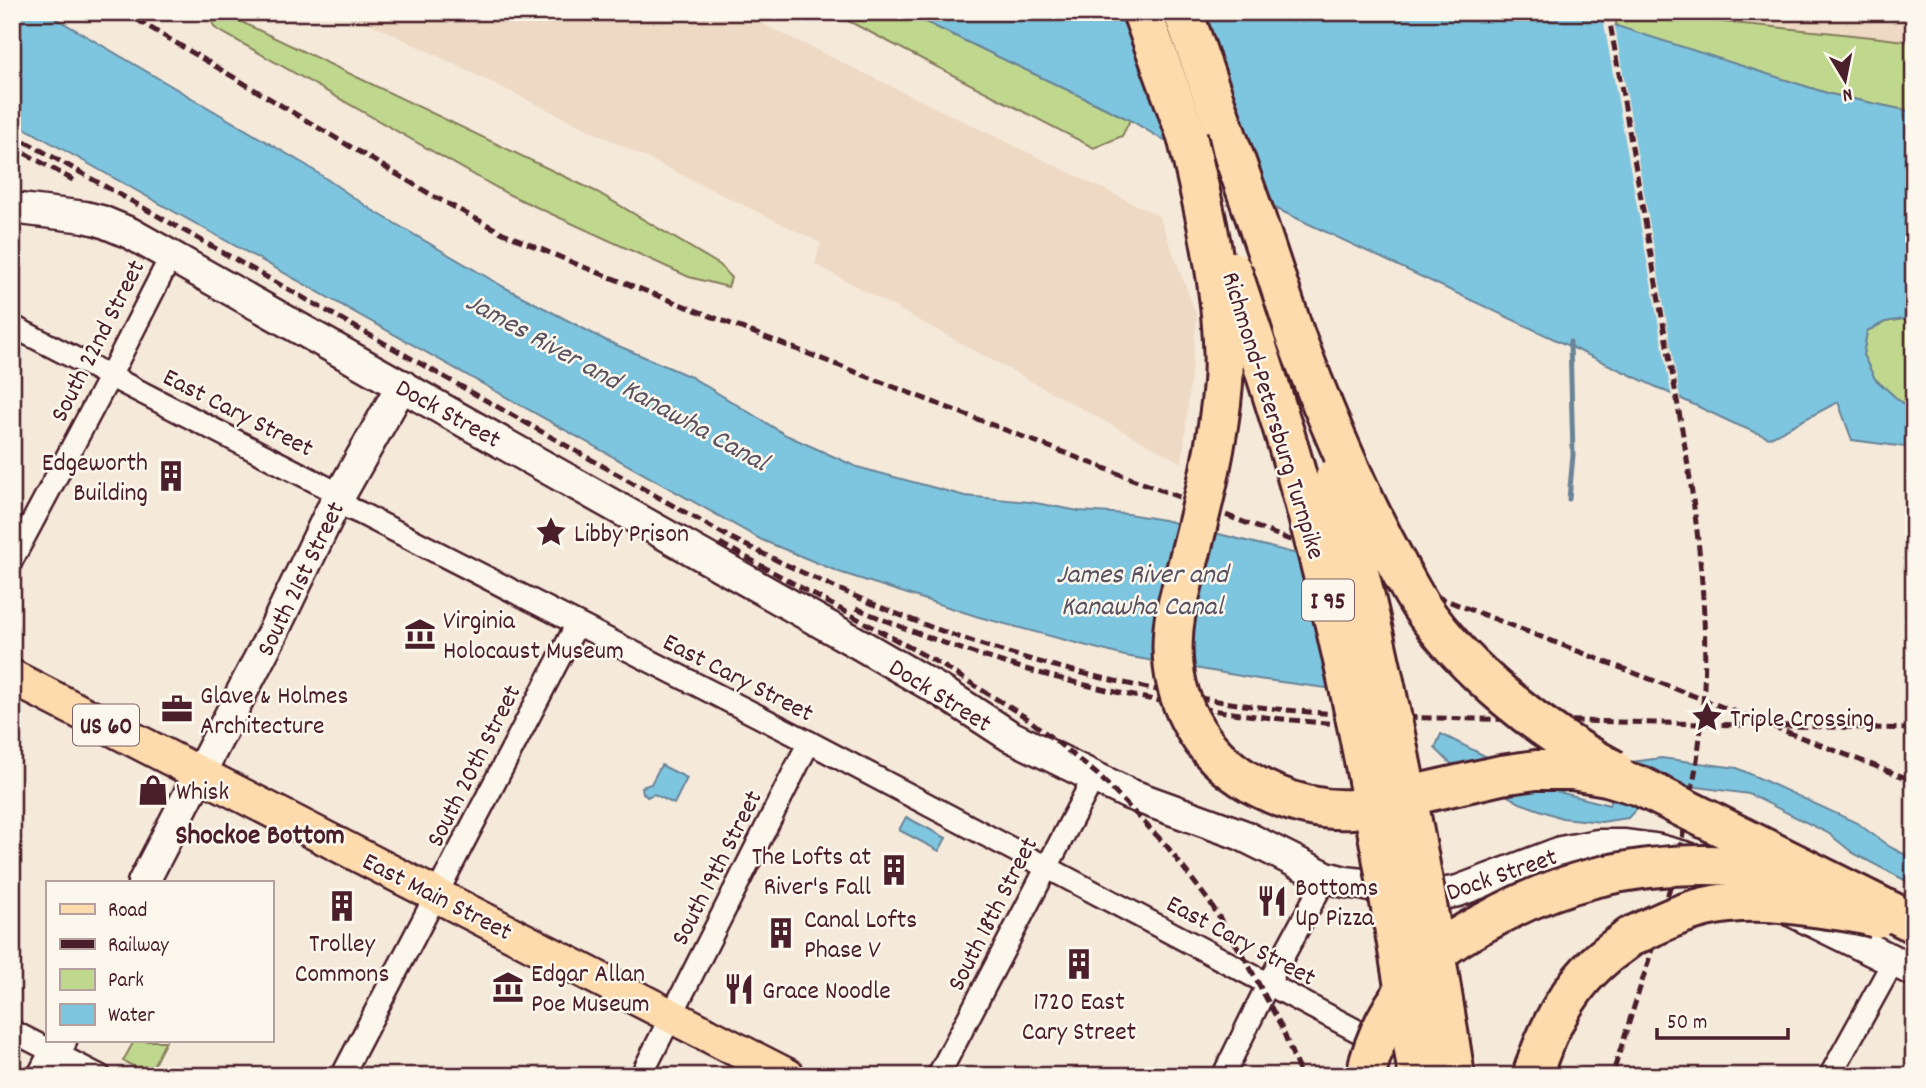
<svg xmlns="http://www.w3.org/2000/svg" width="1926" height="1088" viewBox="0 0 1926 1088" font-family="Dekko,sans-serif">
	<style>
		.built { fill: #eed9c4 }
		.green { fill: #c0d88e; stroke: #857c5c; stroke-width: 2 }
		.water { fill: #7ec6df; stroke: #698397; stroke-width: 2 }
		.pier { fill: #f5e9da }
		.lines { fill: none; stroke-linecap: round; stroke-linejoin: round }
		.stream { stroke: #698397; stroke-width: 5 }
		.street-casing { stroke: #4a1f2b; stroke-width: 26 }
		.secondary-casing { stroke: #4a1f2b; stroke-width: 35 }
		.primary-casing { stroke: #4a1f2b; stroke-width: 38 }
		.highway-casing { stroke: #4a1f2b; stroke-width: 44 }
		.street { stroke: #fbf7ec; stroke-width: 21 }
		.secondary { stroke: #fbf7ec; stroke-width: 30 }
		.primary { stroke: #fedbac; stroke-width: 33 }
		.highway { stroke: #fedbac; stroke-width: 38 }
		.rail { stroke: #4a1f2b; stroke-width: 5; stroke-dasharray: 10 5; stroke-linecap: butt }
		.highway-bridge-casing { stroke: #4a1f2b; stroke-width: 44; stroke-linecap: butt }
		.highway-bridge { stroke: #fedbac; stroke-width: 38 }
		.labels { text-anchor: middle; stroke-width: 5; stroke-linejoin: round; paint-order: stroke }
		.shield { fill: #fbf7ec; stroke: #7f6065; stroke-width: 2 }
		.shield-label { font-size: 24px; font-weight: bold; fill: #4a1f2b }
		.street-label { font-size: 26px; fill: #4a1f2b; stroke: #fbf7ec }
		.poi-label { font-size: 26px; fill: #4a1f2b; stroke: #fbf7ec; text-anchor: start }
		.water-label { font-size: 28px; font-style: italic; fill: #5a5161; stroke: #fbf7ec }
		.neighbourhood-label { font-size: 28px; font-weight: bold; fill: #4a1f2b; stroke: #fbf7ec }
	</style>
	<rect width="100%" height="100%" fill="#f5e9da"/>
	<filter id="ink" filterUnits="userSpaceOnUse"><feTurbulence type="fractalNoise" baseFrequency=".0143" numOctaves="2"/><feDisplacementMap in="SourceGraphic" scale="14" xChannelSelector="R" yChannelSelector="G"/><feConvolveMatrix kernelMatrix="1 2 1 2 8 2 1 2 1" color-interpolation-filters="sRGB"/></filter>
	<g filter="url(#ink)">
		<g class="built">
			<polygon points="347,12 738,12 1159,216 1197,316 1182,463 815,264 821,243"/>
			<polygon points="1573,12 1914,12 1914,112 1727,63"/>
		</g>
		<g class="green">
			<polygon points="831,12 905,12 1130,120 1122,136 1094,148"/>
			<path d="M1614,12H1686L1687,18C1763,27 1838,32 1914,42V112L1830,94L1617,27Z"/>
			<polygon points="209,16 229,16 597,192 720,265 731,278 728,287 689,277 508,194 215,28"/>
			<polygon points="1903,319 1914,325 1914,405 1904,405 1875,379 1863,355 1867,331 1885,322"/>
			<polygon points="134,1041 166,1041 149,1074 123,1061"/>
		</g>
		<g class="water">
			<polygon points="12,12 45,12 306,165 372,210 504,287 607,341 691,377 786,435 857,467 965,496 1030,502 1079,511 1128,514 1164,520 1305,556 1364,693 1258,679 1125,656 979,617 839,572 762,540 12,121"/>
			<polygon points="905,12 1573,12 1830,94 1914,112 1914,325 1903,319 1885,322 1867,331 1863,355 1875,379 1904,405 1914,405 1914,448 1852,440 1838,402 1769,438 1735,424 1275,208 1130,120"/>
			<polygon points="1441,734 1555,791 1609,805 1632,762 1661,758 1737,768 1857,823 1890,847 1914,859 1914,885 1853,853 1828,833 1749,794 1661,782 1628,818 1601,822 1562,818 1520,803 1449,762 1435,748"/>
			<polygon points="661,765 687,778 674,804 654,794 647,797 643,793 642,787 651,784"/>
			<polygon points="906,817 946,838 939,851 899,830"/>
		</g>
		<polygon class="pier" points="1603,18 1614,22 1681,403 1672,398"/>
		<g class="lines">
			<polyline class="stream" points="1569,499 1573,455 1570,342"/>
			<defs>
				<g id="street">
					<polyline points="12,326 328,488 351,509 360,513 809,742 1384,1045"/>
					<polyline points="12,560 110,376 171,256"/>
					<polyline points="12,1031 100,1076"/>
					<polyline points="342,1076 577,624"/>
					<polyline points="641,1076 809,742"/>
					<polyline points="938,1076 1094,777"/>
					<polyline points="1223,1076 1268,984 1326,877"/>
					<polyline points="1830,1076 1893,962"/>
				</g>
				<g id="secondary">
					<polyline points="12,208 85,217 101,221 130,233 861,645 944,693 1010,736 1129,794 1242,835 1326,877 1345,882 1362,884 1409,896 1432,896 1458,891 1561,852 1598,845 1625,845 1655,849 1688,858"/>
					<polyline points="143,883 271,636 331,511 402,385"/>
					<polyline points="1792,911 1914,971"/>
					<polyline points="43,1076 61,1041"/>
				</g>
				<polyline id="primary" points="12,677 788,1076"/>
				<g id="highway">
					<polyline points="1142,12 1187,136"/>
					<polyline points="1183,12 1255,216 1293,330"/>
					<path d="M1532,1076C1546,1032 1569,986 1604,957C1612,950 1622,944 1630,937"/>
				</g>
			</defs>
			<use href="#street" class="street-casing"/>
			<use href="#secondary" class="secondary-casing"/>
			<use href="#primary" class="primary-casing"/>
			<use href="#highway" class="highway-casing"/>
			<use href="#street" class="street"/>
			<use href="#secondary" class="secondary"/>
			<use href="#primary" class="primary"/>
			<use href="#highway" class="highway"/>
			<g class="rail">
				<polyline points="124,12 435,197 503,233 581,266 1914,781"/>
				<path d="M1608,12C1628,123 1647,234 1667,345C1689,466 1713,594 1702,717C1691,841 1649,958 1612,1076"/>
				<path d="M12,134L729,537C802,573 876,608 953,635C1042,666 1144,690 1237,704C1336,718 1436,718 1535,720C1662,723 1788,726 1914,729"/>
				<polyline points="12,146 73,180"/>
				<polyline points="720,543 940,664 1027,718 1098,775 1166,845 1211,904 1247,962 1281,1026 1301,1076"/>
				<path d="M856,608C1027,683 1220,723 1407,727"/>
			</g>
			<defs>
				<g id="highway-bridge">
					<path d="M1187,136C1201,195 1215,253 1221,314C1223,336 1225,360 1223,383C1217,460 1194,536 1176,611C1161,692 1197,762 1273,794C1299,805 1324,811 1352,809L1501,775L1536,770H1572L1607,776L1640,786L1914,923"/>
					<path d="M1232,271C1254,338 1277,405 1296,473C1352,670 1387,873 1418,1076"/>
					<path d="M1293,330C1320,402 1349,472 1384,540C1396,562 1407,585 1420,605C1467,673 1541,732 1614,770"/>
					<path d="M1335,478C1388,674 1424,875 1455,1076"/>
					<path d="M1630,937C1654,926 1679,913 1705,907C1745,897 1788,903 1828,909C1844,911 1860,913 1876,918"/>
					<path d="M1366,1076C1375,1028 1405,982 1441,950C1456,937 1474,928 1491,919C1559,881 1628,865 1705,865C1733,865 1762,866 1789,874"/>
				</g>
			</defs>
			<use href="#highway-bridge" class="highway-bridge-casing"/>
			<use href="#highway-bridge" class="highway-bridge"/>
		</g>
	</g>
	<defs>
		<symbol id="building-bare" viewBox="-9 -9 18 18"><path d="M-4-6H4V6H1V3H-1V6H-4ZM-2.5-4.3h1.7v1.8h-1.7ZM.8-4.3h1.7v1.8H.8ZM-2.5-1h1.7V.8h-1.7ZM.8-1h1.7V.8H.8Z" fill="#4a1f2b" stroke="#fbf7ec" stroke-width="2.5" paint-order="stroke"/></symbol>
		<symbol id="sight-bare" viewBox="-9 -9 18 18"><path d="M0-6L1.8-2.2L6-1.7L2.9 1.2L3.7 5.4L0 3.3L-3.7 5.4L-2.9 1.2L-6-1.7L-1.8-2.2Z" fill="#4a1f2b" stroke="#fbf7ec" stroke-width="2.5" paint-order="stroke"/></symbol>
		<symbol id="museum-bare" viewBox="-9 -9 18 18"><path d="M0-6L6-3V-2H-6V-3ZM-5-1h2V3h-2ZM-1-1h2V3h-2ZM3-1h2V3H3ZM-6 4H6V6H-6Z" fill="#4a1f2b" stroke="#fbf7ec" stroke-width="2.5" paint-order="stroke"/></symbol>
		<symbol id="office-bare" viewBox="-9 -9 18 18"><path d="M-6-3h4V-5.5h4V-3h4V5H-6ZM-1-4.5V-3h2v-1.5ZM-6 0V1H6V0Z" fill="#4a1f2b" stroke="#fbf7ec" stroke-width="2.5" paint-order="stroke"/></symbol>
		<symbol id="shop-bare" viewBox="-9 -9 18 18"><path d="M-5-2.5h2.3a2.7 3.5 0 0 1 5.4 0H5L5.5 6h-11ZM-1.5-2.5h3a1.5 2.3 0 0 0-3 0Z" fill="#4a1f2b" stroke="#fbf7ec" stroke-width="2.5" paint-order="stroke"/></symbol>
		<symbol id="restaurant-bare" viewBox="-9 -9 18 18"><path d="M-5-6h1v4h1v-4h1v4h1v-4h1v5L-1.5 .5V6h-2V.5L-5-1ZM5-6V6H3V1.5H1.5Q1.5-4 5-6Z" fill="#4a1f2b" stroke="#fbf7ec" stroke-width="2.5" paint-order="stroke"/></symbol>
	</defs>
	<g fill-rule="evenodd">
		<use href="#building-bare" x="149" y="454" width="44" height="44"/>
		<use href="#sight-bare" x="529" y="510" width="44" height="44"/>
		<use href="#museum-bare" x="398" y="612" width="44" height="44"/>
		<use href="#office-bare" x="155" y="687" width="44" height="44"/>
		<use href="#sight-bare" x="1685" y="695" width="44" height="44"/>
		<use href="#shop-bare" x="131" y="768" width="44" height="44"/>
		<use href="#building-bare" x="872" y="848" width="44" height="44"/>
		<use href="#restaurant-bare" x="1250" y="879" width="44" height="44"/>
		<use href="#building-bare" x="320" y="884" width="44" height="44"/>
		<use href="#building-bare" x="759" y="911" width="44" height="44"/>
		<use href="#building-bare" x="1057" y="942" width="44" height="44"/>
		<use href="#museum-bare" x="486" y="965" width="44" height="44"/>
		<use href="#restaurant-bare" x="717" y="967" width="44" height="44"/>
	</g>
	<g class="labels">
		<g class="shield">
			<rect x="1302" y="579.5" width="52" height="41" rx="5"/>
			<rect x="73" y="704.5" width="66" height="41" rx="5"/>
		</g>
		<g class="shield-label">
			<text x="1328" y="608">I 95</text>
			<text x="106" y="733">US 60</text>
		</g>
		<g class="street-label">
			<text transform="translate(96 340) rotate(-63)" y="9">South 22nd Street</text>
			<text transform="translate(239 411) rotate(27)" y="9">East Cary Street</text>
			<text transform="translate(449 412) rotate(29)" y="9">Dock Street</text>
			<text transform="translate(1275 415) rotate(73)" y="9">Richmond-Petersburg Turnpike</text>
			<text transform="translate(299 578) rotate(-64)" y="9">South 21st Street</text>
			<text transform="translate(739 676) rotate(27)" y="9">East Cary Street</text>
			<text transform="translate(941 694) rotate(32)" y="9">Dock Street</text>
			<text transform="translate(472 765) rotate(-63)" y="9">South 20th Street</text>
			<text transform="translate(715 867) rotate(-63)" y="9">South 19th Street</text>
			<text transform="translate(1501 873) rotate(-19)" y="9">Dock Street</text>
			<text transform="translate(438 895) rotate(27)" y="9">East Main Street</text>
			<text transform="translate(991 913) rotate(-63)" y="9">South 18th Street</text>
			<text transform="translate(1242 939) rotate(28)" y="9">East Cary Street</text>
		</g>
		<g class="poi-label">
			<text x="148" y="470" text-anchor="end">Edgeworth<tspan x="148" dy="30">Building</tspan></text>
			<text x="574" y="541">Libby Prison</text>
			<text x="443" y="628">Virginia<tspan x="443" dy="30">Holocaust Museum</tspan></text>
			<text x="200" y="703">Glave &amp; Holmes<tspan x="200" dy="30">Architecture</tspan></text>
			<text x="1730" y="726">Triple Crossing</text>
			<text x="176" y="799">Whisk</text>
			<text x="871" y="864" text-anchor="end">The Lofts at<tspan x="871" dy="30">River's Fall</tspan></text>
			<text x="1295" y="895">Bottoms<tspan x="1295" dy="30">Up Pizza</tspan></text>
			<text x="804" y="927">Canal Lofts<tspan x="804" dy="30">Phase V</tspan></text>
			<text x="342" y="951" text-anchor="middle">Trolley<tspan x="342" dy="30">Commons</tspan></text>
			<text x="531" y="981">Edgar Allan<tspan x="531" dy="30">Poe Museum</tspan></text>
			<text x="762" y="998">Grace Noodle</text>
			<text x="1079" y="1009" text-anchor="middle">1720 East<tspan x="1079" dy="30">Cary Street</tspan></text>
		</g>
		<g class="water-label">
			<text transform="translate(618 380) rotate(29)" y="10">James River and Kanawha Canal</text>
			<text x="1142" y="582">James River and<tspan x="1142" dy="32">Kanawha Canal</tspan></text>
		</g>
		<g class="neighbourhood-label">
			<text x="260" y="843">Shockoe Bottom</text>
		</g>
	</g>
	<rect width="1926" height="1088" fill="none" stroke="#fbf7ec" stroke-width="42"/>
	<rect x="21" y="21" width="1884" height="1046" fill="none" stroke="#4a1f2b" stroke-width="2.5" filter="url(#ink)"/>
	<rect x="46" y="881" width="228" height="161" fill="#fbf7ec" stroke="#b4a19f" stroke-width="2"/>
	<rect x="60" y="904" width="35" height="10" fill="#fedbac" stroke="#b4a19f" stroke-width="2"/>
	<text x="108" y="916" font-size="21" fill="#4a1f2b">Road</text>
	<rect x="60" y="939" width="35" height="10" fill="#4a1f2b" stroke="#b4a19f" stroke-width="2"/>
	<text x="108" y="951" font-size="21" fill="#4a1f2b">Railway</text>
	<rect x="60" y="969" width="35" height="21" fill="#c0d88e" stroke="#b4a19f" stroke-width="2"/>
	<text x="108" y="986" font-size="21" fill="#4a1f2b">Park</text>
	<rect x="60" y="1004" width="35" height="21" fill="#7ec6df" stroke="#b4a19f" stroke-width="2"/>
	<text x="108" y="1021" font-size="21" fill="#4a1f2b">Water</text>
	<g transform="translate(1845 80) rotate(170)" stroke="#fbf7ec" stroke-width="5" paint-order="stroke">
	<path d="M0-5L12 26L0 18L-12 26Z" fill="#4a1f2b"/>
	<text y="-10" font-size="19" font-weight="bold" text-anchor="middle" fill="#4a1f2b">N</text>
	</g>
	<path d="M1657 1028v10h131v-10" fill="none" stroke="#4a1f2b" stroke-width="3.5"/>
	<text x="1667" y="1028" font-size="21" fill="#4a1f2b" stroke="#fbf7ec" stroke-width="5" paint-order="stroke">50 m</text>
</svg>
